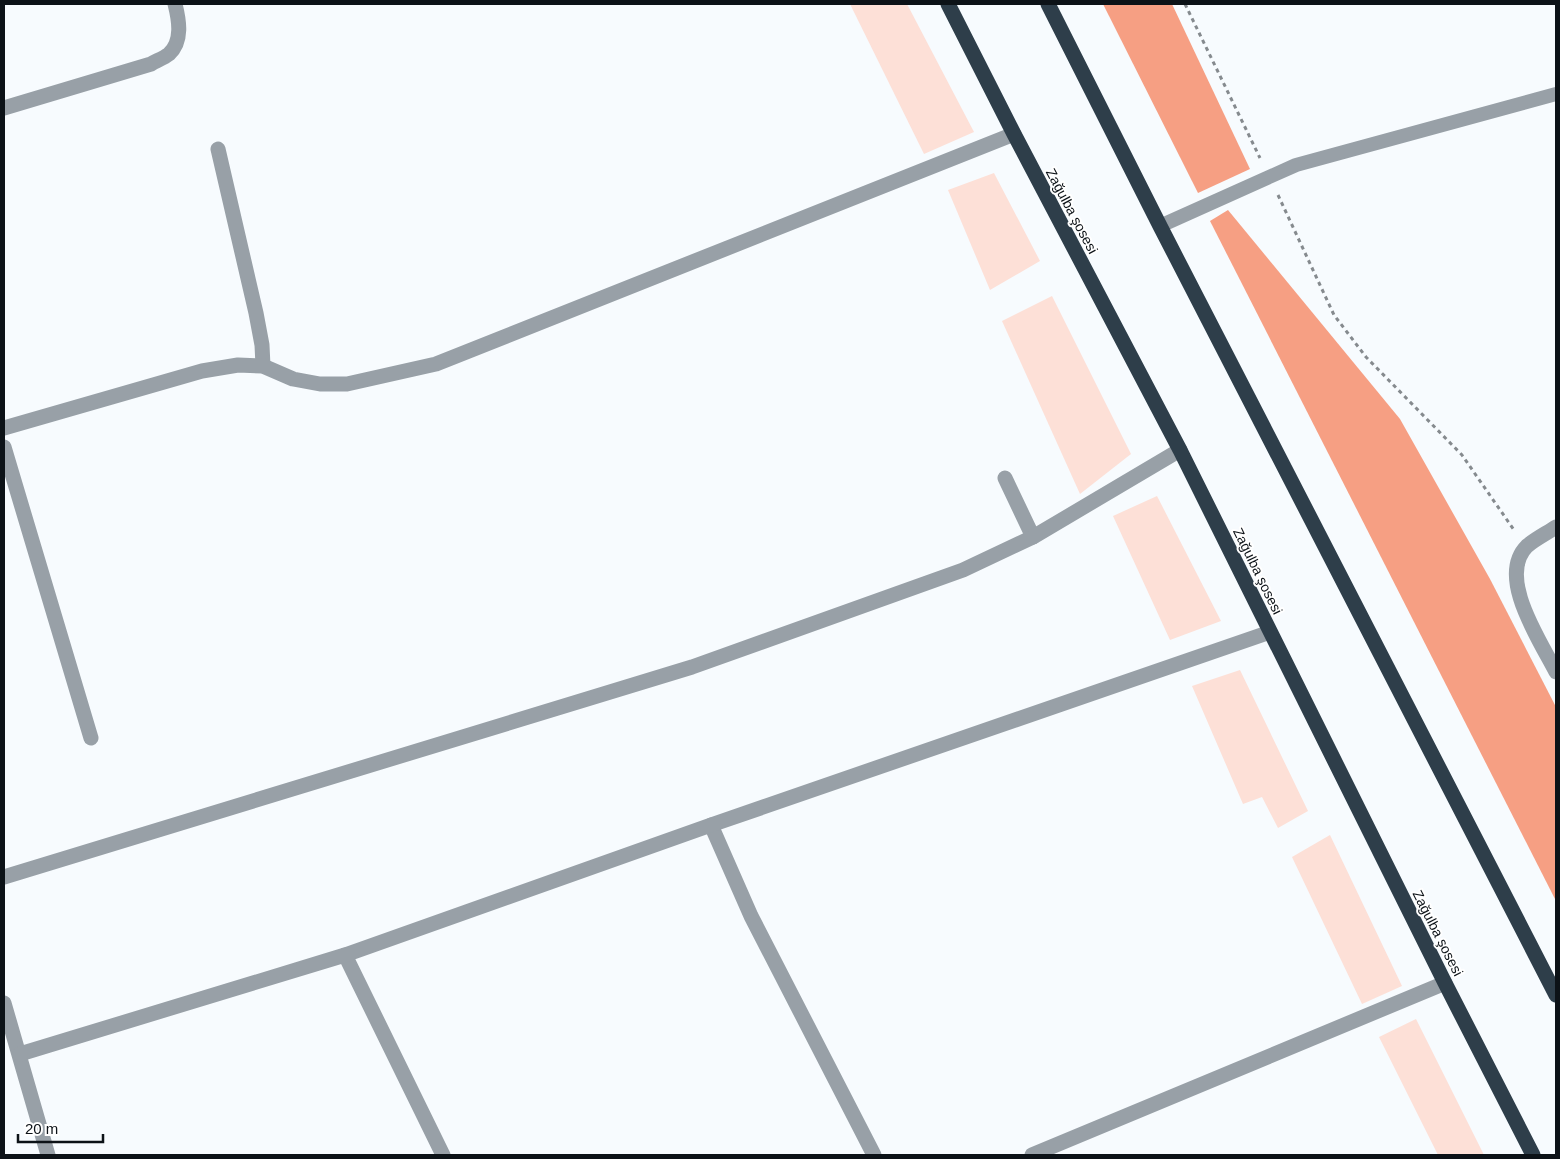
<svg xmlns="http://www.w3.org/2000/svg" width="1560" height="1159" viewBox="0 0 1560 1159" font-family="Arial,sans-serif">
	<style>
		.green { fill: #fde0d7 }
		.forest { fill: #f69f83 }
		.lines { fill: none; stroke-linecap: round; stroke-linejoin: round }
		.path { stroke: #858a8e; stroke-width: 3; stroke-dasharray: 4 4; stroke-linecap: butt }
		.lane { stroke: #98a0a7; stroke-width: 14 }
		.street { stroke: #98a0a7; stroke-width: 15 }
		.highway { stroke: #2e3e4a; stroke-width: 15 }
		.labels { text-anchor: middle; stroke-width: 4; stroke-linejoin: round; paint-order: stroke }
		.street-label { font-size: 14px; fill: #0c1217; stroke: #fff }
	</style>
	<rect width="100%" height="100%" fill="#f7fbfe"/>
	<g class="green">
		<polygon points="850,4 907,4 974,132 924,154"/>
		<polygon points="994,173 1040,261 990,290 948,190"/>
		<polygon points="1052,296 1131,454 1080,494 1002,321"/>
		<polygon points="1157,496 1221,621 1170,640 1113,516"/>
		<polygon points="1240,670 1308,811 1278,828 1262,797 1243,804 1192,686"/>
		<polygon points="1330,835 1402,986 1362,1004 1292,857"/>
		<polygon points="1416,1019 1484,1155 1438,1155 1379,1037"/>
	</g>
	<g class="forest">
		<polygon points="1103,4 1172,4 1250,169 1198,193"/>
		<polygon points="1228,210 1400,419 1490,579 1556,707 1556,901 1210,221"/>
	</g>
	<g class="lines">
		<g class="path">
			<polyline points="1185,4 1260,158"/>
			<polyline points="1278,195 1334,315 1366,357 1462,455 1514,530"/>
		</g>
		<polyline class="lane" points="1160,226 1296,165 1556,94"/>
		<g class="street">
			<path d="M4,108L151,64C156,61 164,58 169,54C183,41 179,20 175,4"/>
			<polyline points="218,149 256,313 262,345 263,366"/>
			<polyline points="4,428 202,371 238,365 263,366 293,379 320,384 347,384 436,364 1014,134"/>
			<polyline points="4,447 91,738"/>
			<polyline points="1005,478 1033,537"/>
			<path d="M1556,527C1547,533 1535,539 1527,546C1496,577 1541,642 1556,672"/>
			<polyline points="711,825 751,916 874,1155"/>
			<polyline points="4,877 692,667 963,570 1033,537 1180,450"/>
			<polyline points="345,955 443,1155"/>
			<polyline points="4,1003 48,1155"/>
			<polyline points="20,1054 345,955 711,825 1270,632"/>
			<polyline points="1032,1155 1445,983"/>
		</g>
		<g class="highway">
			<polyline points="948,4 1014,134 1180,450 1445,983 1533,1155"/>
			<polyline points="1048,4 1160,226 1556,995"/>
		</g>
	</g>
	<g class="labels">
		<g class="street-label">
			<text transform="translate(1072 211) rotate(62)" y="5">Zağulba şosesi</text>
			<text transform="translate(1258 571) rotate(64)" y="5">Zağulba şosesi</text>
			<text transform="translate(1438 933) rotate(63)" y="5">Zağulba şosesi</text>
		</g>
	</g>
	<rect width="1560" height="1159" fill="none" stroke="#0c1217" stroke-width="10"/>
	<path d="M18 1134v8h85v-8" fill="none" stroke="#0c1217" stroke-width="2.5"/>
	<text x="25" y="1134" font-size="15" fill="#0c1217" stroke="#ffffff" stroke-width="4" paint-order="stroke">20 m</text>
</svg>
